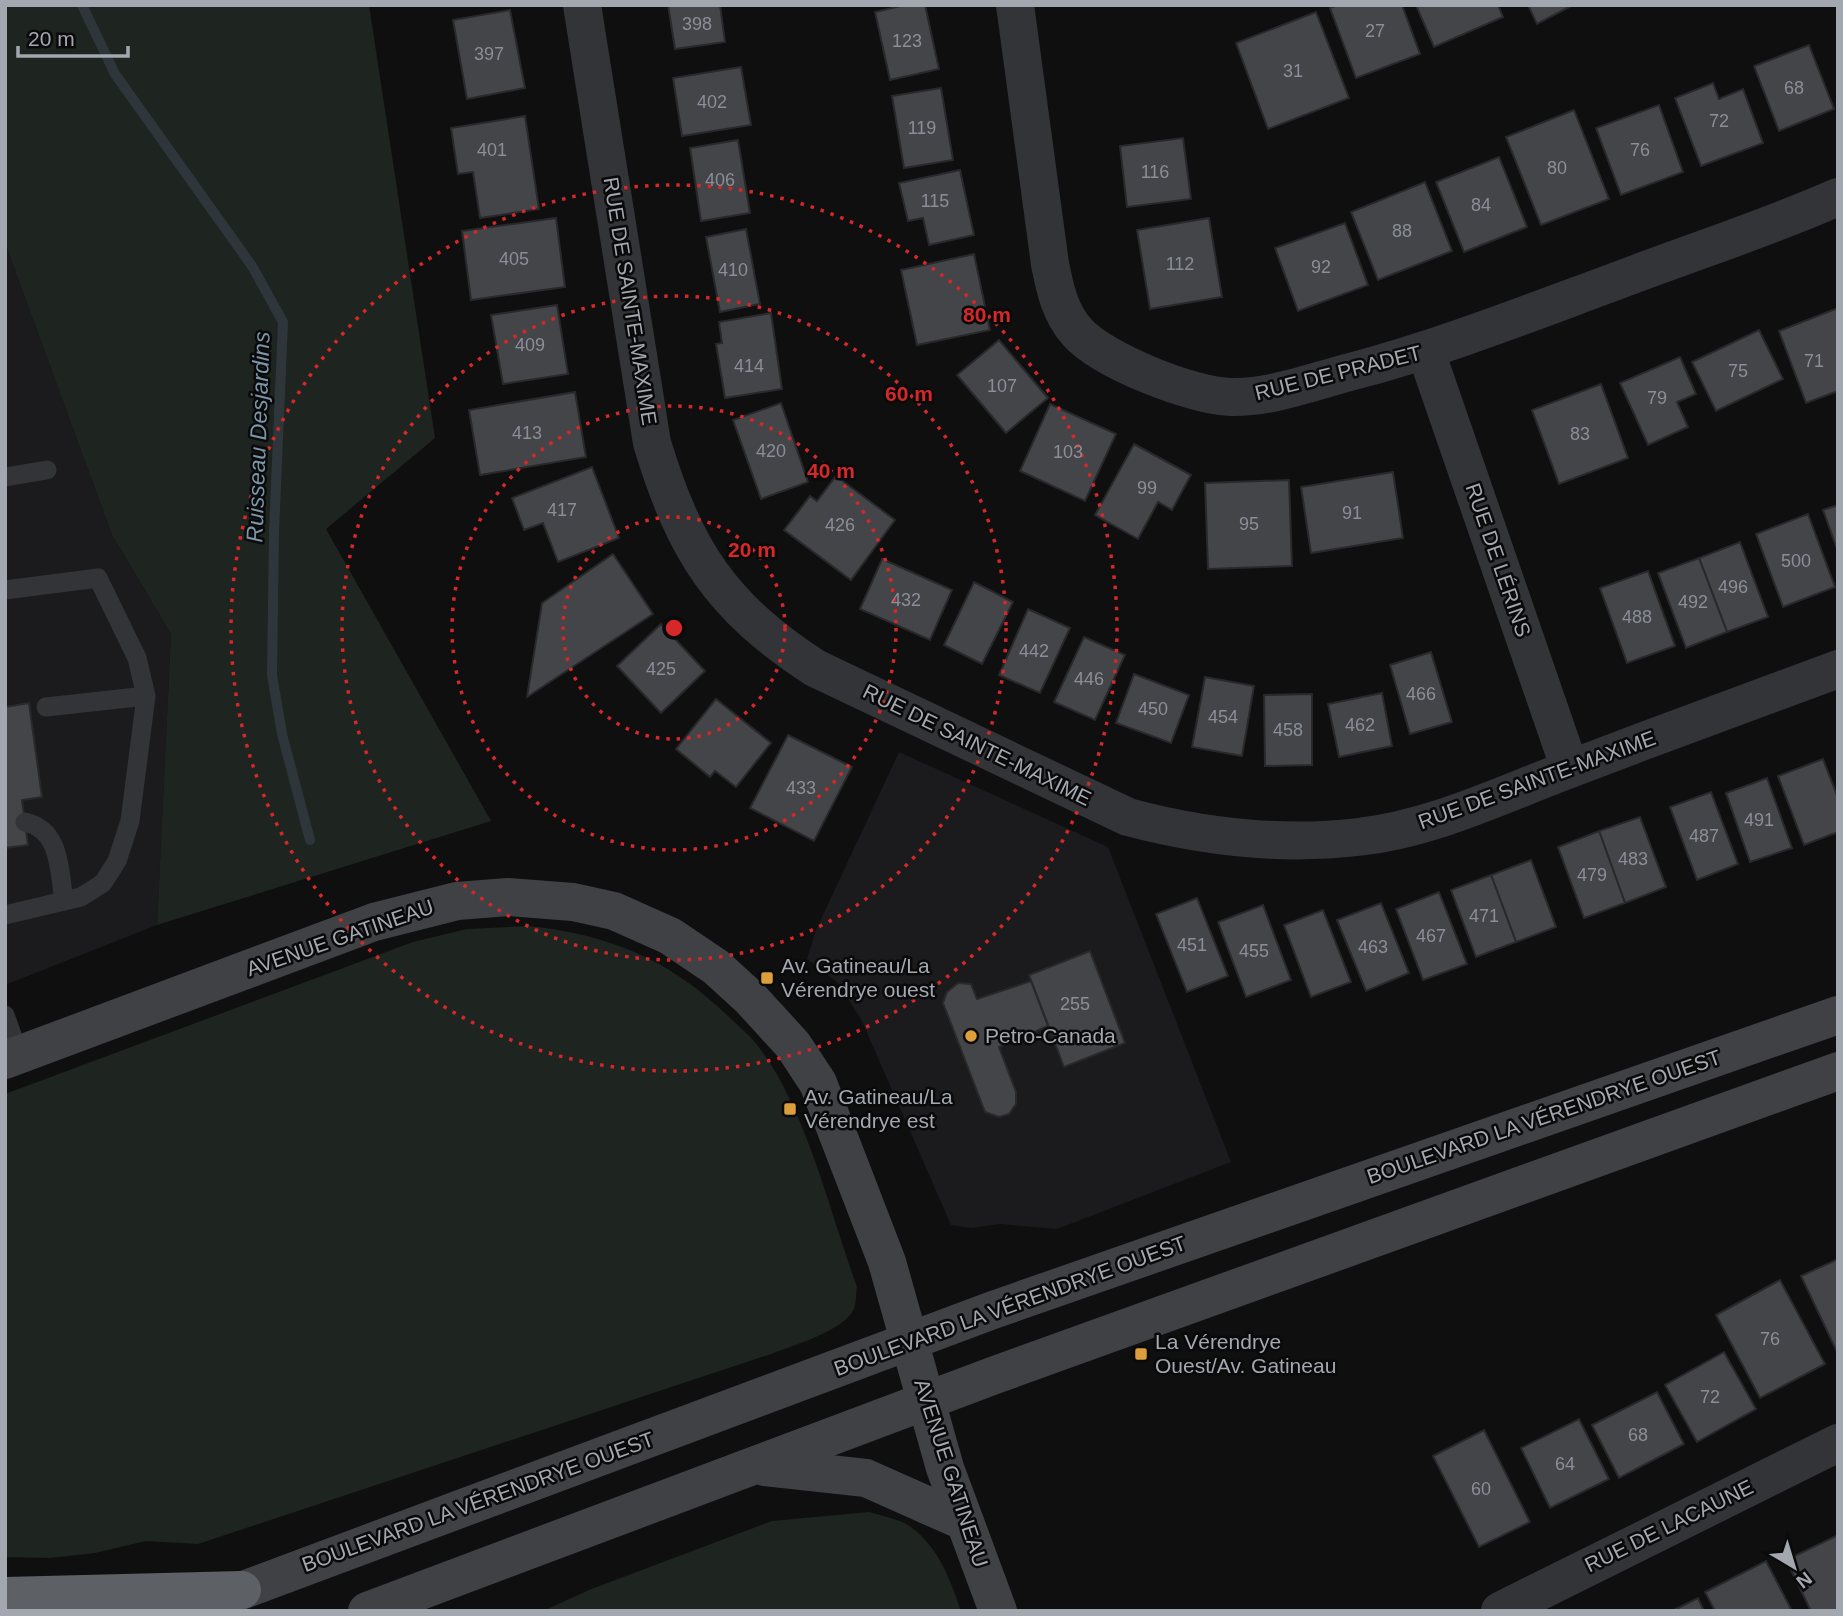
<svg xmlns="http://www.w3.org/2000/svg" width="1843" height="1616" viewBox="0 0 1843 1616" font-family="Arial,sans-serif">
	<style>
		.built { fill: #1b1b1d }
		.green { fill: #1e241f }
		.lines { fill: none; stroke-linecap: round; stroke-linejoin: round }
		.stream { stroke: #2e363b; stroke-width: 10 }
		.building { fill: #434548; stroke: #29292c; stroke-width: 2 }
		.lane { stroke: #333437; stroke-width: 19 }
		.street { stroke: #333437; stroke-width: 38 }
		.secondary { stroke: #3f4145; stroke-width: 38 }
		.highway { stroke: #5d6065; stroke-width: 38 }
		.ring { fill: none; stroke: #d62828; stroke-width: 3.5; stroke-dasharray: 3.5 7 }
		.poi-dot { fill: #dc9f3b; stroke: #0a0a0b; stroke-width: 2.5 }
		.labels { text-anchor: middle; stroke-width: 5; stroke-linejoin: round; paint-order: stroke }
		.number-label { font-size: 18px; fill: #8a8e96 }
		.street-label { font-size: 21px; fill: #a2a7b0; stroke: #0a0a0b }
		.poi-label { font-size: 21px; fill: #a2a7b0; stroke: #0a0a0b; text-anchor: start }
		.water-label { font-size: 23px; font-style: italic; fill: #7c95a8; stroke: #0a0a0b }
		.centre { fill: #d62828; stroke: #0a0a0b; stroke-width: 3.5 }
		.ring-label { font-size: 21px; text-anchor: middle; font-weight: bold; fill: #d62828; stroke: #0a0a0b; stroke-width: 5; stroke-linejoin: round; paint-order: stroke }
	</style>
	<rect width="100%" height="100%" fill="#0f0f10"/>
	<g class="built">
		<polygon points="5,243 112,535 171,634 157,925 5,985"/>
		<polygon points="899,752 1108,847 1231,1162 1057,1229 1000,1224 971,1228 951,1225 861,1019 837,982 807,959 816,930"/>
	</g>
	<g class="green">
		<polygon points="5,5 369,5 435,438 326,529 491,821 157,925 171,634 112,535 5,243"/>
		<path d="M529,926C610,935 669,959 728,1016C738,1026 750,1035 758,1046C806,1108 830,1213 857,1287C856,1294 856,1304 854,1309C842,1332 793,1345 771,1354L198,1544L146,1541L95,1553L50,1558L5,1557V1094L413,942L467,929Z"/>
		<path d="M869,1512C882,1516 900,1519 911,1527C939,1548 950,1579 961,1611H543L589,1590L772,1521Z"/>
	</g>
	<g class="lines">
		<polyline class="stream" points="82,5 115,74 252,266 283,322 274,532 272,675 282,734 310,840"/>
	</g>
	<g class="building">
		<polygon points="668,5 720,5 725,42 675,49"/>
		<polygon points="905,5 925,5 939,69 890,80 875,12"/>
		<polygon points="1337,5 1402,5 1420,54 1356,78 1330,8"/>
		<polygon points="1416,5 1498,5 1503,17 1434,47"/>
		<polygon points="1528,5 1573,5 1537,24"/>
		<polygon points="510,10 525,88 467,99 453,20"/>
		<polygon points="1316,12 1349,98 1268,129 1236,43"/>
		<polygon points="1809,45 1834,109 1779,131 1754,66"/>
		<polygon points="741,67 751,125 682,136 673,78"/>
		<polygon points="1713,83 1719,99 1743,89 1763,143 1701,166 1675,98"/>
		<polygon points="941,88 953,160 904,168 892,96"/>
		<polygon points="1659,105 1683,172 1621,195 1596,128"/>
		<polygon points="1574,110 1609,199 1541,225 1506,137"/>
		<polygon points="525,116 539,209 480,218 473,172 458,174 451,128"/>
		<polygon points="1183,138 1191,199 1127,207 1120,146"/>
		<polygon points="738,140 750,213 701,221 690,148"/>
		<polygon points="1499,157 1527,227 1464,252 1436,182"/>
		<polygon points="960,170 974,235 929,245 923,218 908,221 899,183"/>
		<polygon points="1425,182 1452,251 1378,280 1351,212"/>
		<polygon points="556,218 565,287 471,300 462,231"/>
		<polygon points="1209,218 1222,297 1150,309 1137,230"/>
		<polygon points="1345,223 1368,285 1298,311 1275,248"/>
		<polygon points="746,229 760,304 720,312 706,237"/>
		<polygon points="974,254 990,330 917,345 901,270"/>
		<polygon points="557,305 568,374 503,384 491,315"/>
		<polygon points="1838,308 1838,391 1806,403 1779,331"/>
		<polygon points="771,313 782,389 725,398 716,344 722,343 719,322"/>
		<polygon points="1759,330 1783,379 1716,411 1692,362"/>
		<polygon points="999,340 1048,398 1006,433 957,375"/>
		<polygon points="1680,357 1696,394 1677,402 1688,427 1648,445 1620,383"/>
		<polygon points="1601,384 1628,458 1559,484 1532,410"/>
		<polygon points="575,392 586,457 480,475 469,410"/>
		<polygon points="781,403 808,482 761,499 733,420"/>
		<polygon points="1050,404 1116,434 1085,501 1020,471"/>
		<polygon points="1134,444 1191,475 1172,510 1158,502 1138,539 1095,515"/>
		<polygon points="592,467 619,538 558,562 543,523 524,530 512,498"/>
		<polygon points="1393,472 1403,538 1311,553 1301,487"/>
		<polygon points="836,476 895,520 851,580 784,530 810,496 817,501"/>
		<polygon points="1289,480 1292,566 1208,569 1205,483"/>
		<polygon points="1838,505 1838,552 1823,510"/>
		<polygon points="1808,514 1835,587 1783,607 1756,534"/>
		<polygon points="1740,542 1768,617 1727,632 1699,558"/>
		<polygon points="613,554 653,614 527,697 542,603"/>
		<polygon points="1699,558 1727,632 1686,648 1658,573"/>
		<polygon points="882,559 952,590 930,640 860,609"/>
		<polygon points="1648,571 1675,646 1627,663 1600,588"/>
		<polygon points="974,582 1013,602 982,664 944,645"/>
		<polygon points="1028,609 1070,628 1040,693 999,675"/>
		<polygon points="661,624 705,671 661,713 617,666"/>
		<polygon points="1084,637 1125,655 1095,720 1054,702"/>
		<polygon points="1431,652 1452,722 1410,734 1390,665"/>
		<polygon points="1134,674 1189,695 1171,743 1116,723"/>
		<polygon points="1205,677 1254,686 1242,756 1192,747"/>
		<polygon points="1382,693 1392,746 1339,757 1328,704"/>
		<polygon points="1312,694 1312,765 1265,766 1264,695"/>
		<polygon points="716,699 771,743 736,787 715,771 710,777 676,749"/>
		<polygon points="29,703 42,797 22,800 28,845 5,848 5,707"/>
		<polygon points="788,735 852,767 814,841 750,808"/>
		<polygon points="1823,759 1838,798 1838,832 1804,845 1778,776"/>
		<polygon points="1767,778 1792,848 1750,862 1726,793"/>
		<polygon points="1711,792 1738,864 1697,880 1670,807"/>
		<polygon points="1640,817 1666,887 1625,903 1599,831"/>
		<polygon points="1599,831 1625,903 1584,918 1558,847"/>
		<polygon points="1531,860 1556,927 1516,942 1491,875"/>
		<polygon points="1491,875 1516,942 1476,957 1451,890"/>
		<polygon points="1439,892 1467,964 1423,980 1396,909"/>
		<polygon points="1197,898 1228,976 1187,992 1156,914"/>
		<polygon points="1381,903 1409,973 1366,991 1337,920"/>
		<polygon points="1263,905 1291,980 1246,997 1218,922"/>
		<polygon points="1323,910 1351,982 1311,997 1284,925"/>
		<polygon points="1090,951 1125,1043 1064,1067 1029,975"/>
		<polygon points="1031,981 1048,1026 999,1047 1016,1092 1016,1104 1009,1114 999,1117 985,1112 943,1003 947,992 958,983 971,984 977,999"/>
		<polygon points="1838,1259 1838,1354 1801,1276"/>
		<polygon points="1780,1280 1825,1364 1760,1398 1716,1315"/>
		<polygon points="1724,1352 1756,1409 1697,1442 1665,1385"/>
		<polygon points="1657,1392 1684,1444 1619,1478 1592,1425"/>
		<polygon points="1579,1419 1609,1479 1550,1508 1521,1448"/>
		<polygon points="1484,1430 1530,1522 1479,1547 1433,1456"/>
		<polygon points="1838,1535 1838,1611 1811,1611 1786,1560"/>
		<polygon points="1766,1561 1792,1611 1715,1611 1705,1592"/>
		<polygon points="1698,1598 1704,1611 1672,1611"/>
	</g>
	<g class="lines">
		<g class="lane">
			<polyline points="5,477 47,470"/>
			<polyline points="5,590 98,578 137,658 146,696 130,821 117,861 103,883 81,897 5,915"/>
			<polyline points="46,707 146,696"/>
			<path d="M25,822C61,830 59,870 64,901"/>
			<polyline points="5,1015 19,1054"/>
		</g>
		<g class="street">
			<path d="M582,5L652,443C685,551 720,606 815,668L1128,817C1203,837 1280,846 1358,837C1432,829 1501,795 1570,769C1659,735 1748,702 1838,669"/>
			<path d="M1015,5L1050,264C1055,289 1060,313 1077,332C1103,361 1192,396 1231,397C1270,398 1312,382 1350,372C1445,347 1537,310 1630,276C1699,250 1770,227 1838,197"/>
			<polyline points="1426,352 1570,769"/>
			<polyline points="1500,1611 1838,1443"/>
		</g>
		<g class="secondary">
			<polyline points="5,1060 374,922 457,901 508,897 573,902 614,911 670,936 716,967 750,998 793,1045 818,1083 887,1262 945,1468 998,1611"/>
			<polyline points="765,1467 866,1478 965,1522"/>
			<polyline points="187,1611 993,1310 1838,1015"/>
			<polyline points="367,1611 995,1375 1838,1071"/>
		</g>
		<polyline class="highway" points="5,1596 242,1590"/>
	</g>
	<g class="ring">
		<circle cx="674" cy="628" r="111"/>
		<circle cx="674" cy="628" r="222"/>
		<circle cx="674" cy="628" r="332"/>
		<circle cx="674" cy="628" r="443"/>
	</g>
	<g class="poi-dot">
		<rect x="760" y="971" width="14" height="14" rx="3.5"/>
		<circle cx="971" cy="1036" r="7"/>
		<rect x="783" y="1102" width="14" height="14" rx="3.5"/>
		<rect x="1134" y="1347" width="14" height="14" rx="3.5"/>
	</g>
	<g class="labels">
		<g class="number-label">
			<text x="697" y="30">398</text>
			<text x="1375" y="37">27</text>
			<text x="907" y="47">123</text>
			<text x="489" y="60">397</text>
			<text x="1293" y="77">31</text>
			<text x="1794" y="94">68</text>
			<text x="712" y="108">402</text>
			<text x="1719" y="127">72</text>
			<text x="922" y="134">119</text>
			<text x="492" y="156">401</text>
			<text x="1640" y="156">76</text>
			<text x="1557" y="174">80</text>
			<text x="1155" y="178">116</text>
			<text x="720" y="186">406</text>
			<text x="935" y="207">115</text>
			<text x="1481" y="211">84</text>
			<text x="1402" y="237">88</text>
			<text x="514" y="265">405</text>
			<text x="1180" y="270">112</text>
			<text x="1321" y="273">92</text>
			<text x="733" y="276">410</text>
			<text x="530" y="351">409</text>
			<text x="1814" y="367">71</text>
			<text x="749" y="372">414</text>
			<text x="1738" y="377">75</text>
			<text x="1002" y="392">107</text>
			<text x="1657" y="404">79</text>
			<text x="527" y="439">413</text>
			<text x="1580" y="440">83</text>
			<text x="771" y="457">420</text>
			<text x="1068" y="458">103</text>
			<text x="1147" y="494">99</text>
			<text x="562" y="516">417</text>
			<text x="1352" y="519">91</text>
			<text x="1249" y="530">95</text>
			<text x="840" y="531">426</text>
			<text x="1796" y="567">500</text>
			<text x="1733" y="593">496</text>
			<text x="906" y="606">432</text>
			<text x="1693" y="608">492</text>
			<text x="1637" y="623">488</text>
			<text x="1034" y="657">442</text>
			<text x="661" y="675">425</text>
			<text x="1089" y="685">446</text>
			<text x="1421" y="700">466</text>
			<text x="1153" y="715">450</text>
			<text x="1223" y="723">454</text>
			<text x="1360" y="731">462</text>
			<text x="1288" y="736">458</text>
			<text x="801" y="794">433</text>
			<text x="1759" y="826">491</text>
			<text x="1704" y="842">487</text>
			<text x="1633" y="865">483</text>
			<text x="1592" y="881">479</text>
			<text x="1484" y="922">471</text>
			<text x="1431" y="942">467</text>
			<text x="1192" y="951">451</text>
			<text x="1373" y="953">463</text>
			<text x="1254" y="957">455</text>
			<text x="1075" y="1010">255</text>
			<text x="1770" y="1345">76</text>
			<text x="1710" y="1403">72</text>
			<text x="1638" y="1441">68</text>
			<text x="1565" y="1470">64</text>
			<text x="1481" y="1495">60</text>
		</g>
		<g class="street-label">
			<text transform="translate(630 301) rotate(81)" y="7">RUE DE SAINTE-MAXIME</text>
			<text transform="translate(1338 373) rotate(-14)" y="7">RUE DE PRADET</text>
			<text transform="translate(1498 560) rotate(71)" y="7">RUE DE LÉRINS</text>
			<text transform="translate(977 745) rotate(26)" y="7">RUE DE SAINTE-MAXIME</text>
			<text transform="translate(1537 780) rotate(-20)" y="7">RUE DE SAINTE-MAXIME</text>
			<text transform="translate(340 938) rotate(-19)" y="7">AVENUE GATINEAU</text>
			<text transform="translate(1544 1117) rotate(-19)" y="7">BOULEVARD LA VÉRENDRYE OUEST</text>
			<text transform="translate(1010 1306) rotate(-20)" y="7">BOULEVARD LA VÉRENDRYE OUEST</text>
			<text transform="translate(951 1473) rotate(72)" y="7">AVENUE GATINEAU</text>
			<text transform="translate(478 1502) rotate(-20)" y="7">BOULEVARD LA VÉRENDRYE OUEST</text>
			<text transform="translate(1669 1526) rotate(-26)" y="7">RUE DE LACAUNE</text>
		</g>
		<g class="poi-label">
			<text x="781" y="973">Av. Gatineau/La<tspan x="781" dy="24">Vérendrye ouest</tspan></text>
			<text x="985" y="1043">Petro-Canada</text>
			<text x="804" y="1104">Av. Gatineau/La<tspan x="804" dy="24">Vérendrye est</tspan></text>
			<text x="1155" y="1349">La Vérendrye<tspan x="1155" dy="24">Ouest/Av. Gatineau</tspan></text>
		</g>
		<g class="water-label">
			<text transform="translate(258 437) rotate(-88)" y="8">Ruisseau Desjardins</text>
		</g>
	</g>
	<circle cx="674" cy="628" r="10" class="centre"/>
	<g class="ring-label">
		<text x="987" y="322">80 m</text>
		<text x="909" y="401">60 m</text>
		<text x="831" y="478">40 m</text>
		<text x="752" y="557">20 m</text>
	</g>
	<rect width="1843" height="1616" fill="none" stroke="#a2a7b0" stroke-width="14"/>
	<g transform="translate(1794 1567) rotate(142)" stroke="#0a0a0b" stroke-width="5" paint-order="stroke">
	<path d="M0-5L12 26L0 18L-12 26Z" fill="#a2a7b0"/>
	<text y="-10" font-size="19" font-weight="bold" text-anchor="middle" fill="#a2a7b0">N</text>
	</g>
	<path d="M18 46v10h110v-10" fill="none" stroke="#a2a7b0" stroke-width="3.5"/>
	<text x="28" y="46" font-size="21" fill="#a2a7b0" stroke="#0a0a0b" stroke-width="5" paint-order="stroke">20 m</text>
</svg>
